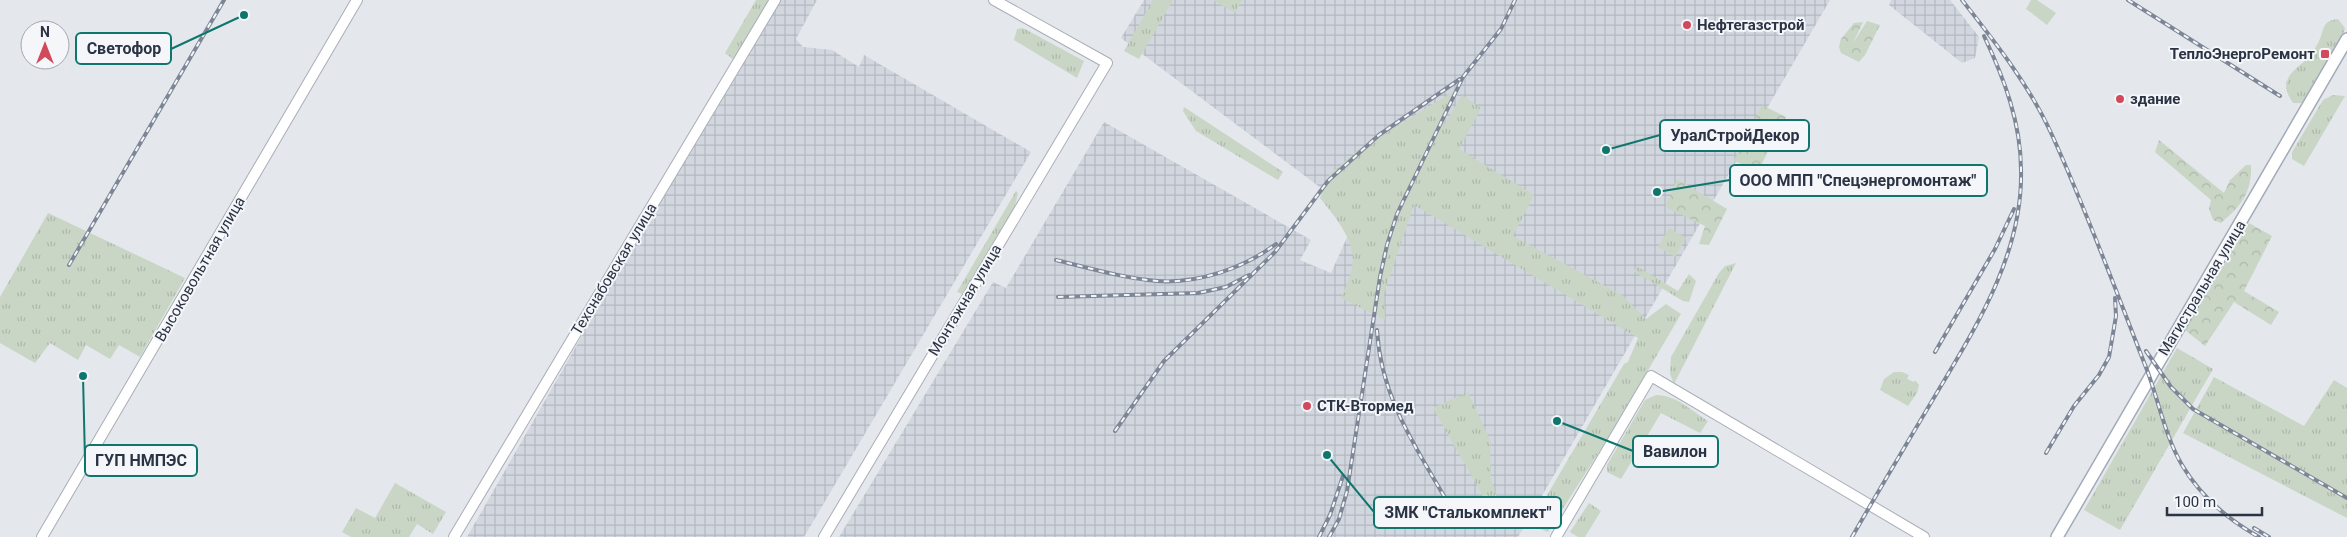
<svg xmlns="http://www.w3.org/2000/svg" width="2347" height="537" viewBox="0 0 2347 537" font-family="Roboto,sans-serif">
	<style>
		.industrial { fill: url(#industrial-grid) }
		.grass { fill: url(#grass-tufts) }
		.forest { fill: url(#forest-crowns) }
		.pitch { fill: #c9d6c5 }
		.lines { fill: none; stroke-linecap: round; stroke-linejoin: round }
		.secondary-casing { stroke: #a9aeb7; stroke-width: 12 }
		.primary-casing { stroke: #a3abb8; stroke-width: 14 }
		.secondary { stroke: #fff; stroke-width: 10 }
		.primary { stroke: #fff; stroke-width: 11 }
		.rail-casing { stroke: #7d8696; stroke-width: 4 }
		.rail { stroke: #f4f6f9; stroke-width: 2; stroke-dasharray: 5.5; stroke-linecap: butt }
		.poi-dot { fill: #d1495b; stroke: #f4f6f9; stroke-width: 2 }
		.labels { text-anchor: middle; stroke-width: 4; stroke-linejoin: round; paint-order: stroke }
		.poi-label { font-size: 15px; font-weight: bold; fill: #2b3445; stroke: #f4f6f9; text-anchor: start }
		.street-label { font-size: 15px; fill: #2b3445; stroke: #f4f6f9 }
		.leader { fill: none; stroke: #0f766e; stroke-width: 2 }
		.callout-dot { fill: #0f766e; stroke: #f4f6f9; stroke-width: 2 }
		.callout { fill: #f4f6f9; stroke: #0f766e; stroke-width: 2 }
		.callout-label { font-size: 16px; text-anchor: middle; font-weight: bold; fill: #2b3445 }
	</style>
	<defs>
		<pattern id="industrial-grid" width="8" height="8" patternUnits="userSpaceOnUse" patternTransform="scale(1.25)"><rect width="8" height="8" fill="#d2d6de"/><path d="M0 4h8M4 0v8" fill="none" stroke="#b4b8c0"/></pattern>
		<pattern id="grass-tufts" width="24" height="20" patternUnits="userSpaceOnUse" patternTransform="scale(1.25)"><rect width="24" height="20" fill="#c9d6c5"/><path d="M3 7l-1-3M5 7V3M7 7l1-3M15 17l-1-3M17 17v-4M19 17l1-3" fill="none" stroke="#adb8ab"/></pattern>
		<pattern id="forest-crowns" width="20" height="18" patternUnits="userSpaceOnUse" patternTransform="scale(1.25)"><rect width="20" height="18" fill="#c9d6c5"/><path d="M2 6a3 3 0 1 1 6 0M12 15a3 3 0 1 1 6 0" fill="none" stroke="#adb8ab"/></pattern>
	</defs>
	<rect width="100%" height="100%" fill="#e4e7ec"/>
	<g class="industrial">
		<polygon points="774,0 817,0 796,39 803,47 832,50 859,67 864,55 1031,152 804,537 467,537"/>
		<polygon points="1144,0 1830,0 1518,537 839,537 993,282 1006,288 1104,122 1311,240 1300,260 1331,273 1357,215 1121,38"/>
		<polygon points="1891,0 1950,0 1979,37 1975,58 1962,63 1889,5"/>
	</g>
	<g class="grass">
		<polygon points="756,0 769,0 734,60 725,53"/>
		<polygon points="1153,0 1173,0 1139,59 1124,51"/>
		<polygon points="1213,0 1242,0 1235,13"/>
		<path d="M2338,19L2345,28L2338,50L2305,103H2293C2289,96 2284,90 2287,81C2290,71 2301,65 2308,58C2312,53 2317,46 2319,41C2325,29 2321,21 2338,19Z"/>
		<polygon points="1023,28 1084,61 1077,78 1014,40 1017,29"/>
		<path d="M1456,90L1442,128L1462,95L1481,108L1459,149L1534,195L1513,236L1622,295L1646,319L1666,304L1681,314L1613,430L1548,532L1538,528L1536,514L1624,364L1628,362L1638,338L1414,205L1384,293L1385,320L1341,298C1345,288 1350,278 1352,268C1357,241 1335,217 1320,198L1329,175L1358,150Z"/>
		<polygon points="2333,95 2345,96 2304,166 2292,159 2292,152 2323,100"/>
		<polygon points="1184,107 1283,172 1278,180 1196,131 1183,111"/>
		<polygon points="1016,191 1018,193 1015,206 962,294 957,292"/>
		<polygon points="48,213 185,278 140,357 119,345 110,359 86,345 78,360 50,343 35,363 0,343 0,297"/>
		<polygon points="1669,228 1686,238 1675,257 1658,247"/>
		<polygon points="1736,263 1674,384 1670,374 1671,357 1719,273 1725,266"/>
		<polygon points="1638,267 1678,291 1689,274 1696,281 1689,302 1683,301 1633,271"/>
		<polygon points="2177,348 2213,369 2120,530 2084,510"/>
		<polygon points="1894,372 1902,372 1909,375 1907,379 1914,382 1915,380 1919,385 1917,393 1908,406 1880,390 1884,379"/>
		<polygon points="2214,377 2304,426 2334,380 2347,388 2347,518 2183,433"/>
		<polygon points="1468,392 1490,440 1491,480 1496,495 1513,523 1501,528 1433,408"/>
		<path d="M1656,395C1676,395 1692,411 1708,421L1700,433L1661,413L1621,479L1607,472V465L1645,400Z"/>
		<polygon points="395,483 446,512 433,534 417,524 409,537 351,537 342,532 356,508 375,518"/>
		<polygon points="1589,503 1601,511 1585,537 1578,537 1570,532"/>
	</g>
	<g class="forest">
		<polygon points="1867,21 1880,25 1865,55 1859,62 1841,53 1839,47 1841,39 1854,23 1863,22 1853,43"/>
		<polygon points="1762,105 1786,117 1758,171 1734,161"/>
		<path d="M2159,140L2224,193L2230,180L2246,165H2251C2252,193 2241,206 2221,223L2213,220L2209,209L2211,200L2155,152Z"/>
		<polygon points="1677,179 1727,209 1709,245 1699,244 1705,226 1665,207"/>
		<polygon points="2249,223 2272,236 2244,291 2279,312 2271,325 2234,302 2205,346 2185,330"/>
	</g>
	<polygon class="pitch" points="2031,0 2037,0 2056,13 2047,25 2026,9"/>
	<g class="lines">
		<defs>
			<g id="secondary">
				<polyline points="42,537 357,0"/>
				<polyline points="454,537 775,0"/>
				<polyline points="824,537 1107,63 994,0"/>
				<polyline points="1556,537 1651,376 1924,537"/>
			</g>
			<polyline id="primary" points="2057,537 2347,39"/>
		</defs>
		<use href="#secondary" class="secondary-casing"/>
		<use href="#primary" class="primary-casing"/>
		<use href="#secondary" class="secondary"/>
		<use href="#primary" class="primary"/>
		<defs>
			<g id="rail">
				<path d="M1962,0C1995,42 2030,86 2052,135C2087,212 2116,291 2147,370C2159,402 2165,436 2182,465C2201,497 2227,519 2259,537"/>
				<polyline points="2128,0 2280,96"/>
				<path d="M1056,260C1089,268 1123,278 1157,281C1198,284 1244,268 1276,244"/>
				<polyline points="69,265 224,0"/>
				<polyline points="1058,297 1198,293 1226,287 1249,275"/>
				<path d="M1377,330C1381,400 1418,450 1452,510"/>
				<polyline points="2146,351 2171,387 2193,409 2347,498"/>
				<polyline points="1935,352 1995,249 2014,209"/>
				<polyline points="1115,431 1164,361 1275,252 1328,181 1379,135 1460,79"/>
				<polyline points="2046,453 2074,406 2099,375 2109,357 2116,316 2115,298"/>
				<polyline points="2254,528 2269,537"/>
				<polyline points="1319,537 1330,515 1343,476"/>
				<polyline points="1329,537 1339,519 1347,491 1380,277 1387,245 1397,214 1463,77 1501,29 1515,0"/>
				<path d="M1852,537C1879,490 1907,443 1935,396C1976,327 2023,254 2021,170C2021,123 2004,78 1984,36"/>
			</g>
		</defs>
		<use href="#rail" class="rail-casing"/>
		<use href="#rail" class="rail"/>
	</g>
	<g class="poi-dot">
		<circle cx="1687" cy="25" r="5"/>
		<rect x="2320" y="49" width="10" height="10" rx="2.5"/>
		<circle cx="2120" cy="99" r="5"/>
		<circle cx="1307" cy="406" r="5"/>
	</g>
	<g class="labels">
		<g class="poi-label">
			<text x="1697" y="30">Нефтегазстрой</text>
			<text x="2315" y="59" text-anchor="end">ТеплоЭнергоРемонт</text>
			<text x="2130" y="104">здание</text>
			<text x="1317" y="411">СТК-Втормед</text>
		</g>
		<g class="street-label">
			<text transform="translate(200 269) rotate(-60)" y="5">Высоковольтная улица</text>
			<text transform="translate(614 269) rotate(-59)" y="5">Техснабовская улица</text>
			<text transform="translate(2202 288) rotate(-59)" y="5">Магистральная улица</text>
			<text transform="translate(965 300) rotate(-59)" y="5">Монтажная улица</text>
		</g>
	</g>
	<path class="leader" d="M244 15L171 49M1606 150L1660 135M1657 192L1730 180M1557 421L1633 451M83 376L85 461M1327 455L1374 512"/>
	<g class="callout-dot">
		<circle cx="244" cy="15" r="5"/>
		<circle cx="1606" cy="150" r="5"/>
		<circle cx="1657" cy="192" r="5"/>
		<circle cx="1557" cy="421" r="5"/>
		<circle cx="83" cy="376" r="5"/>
		<circle cx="1327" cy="455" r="5"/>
	</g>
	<g class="callout">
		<rect x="76" y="33" width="95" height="31" rx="5"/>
		<rect x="1660" y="120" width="149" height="31" rx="5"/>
		<rect x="1730" y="165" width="257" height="31" rx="5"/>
		<rect x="1633" y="436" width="85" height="31" rx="5"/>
		<rect x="85" y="445" width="112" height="31" rx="5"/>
		<rect x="1374" y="497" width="187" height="31" rx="5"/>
	</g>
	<g class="callout-label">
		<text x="124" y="54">Светофор</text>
		<text x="1735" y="141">УралСтройДекор</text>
		<text x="1858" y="186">ООО МПП "Спецэнергомонтаж"</text>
		<text x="1675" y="457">Вавилон</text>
		<text x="141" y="466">ГУП НМПЭС</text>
		<text x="1468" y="518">ЗМК "Сталькомплект"</text>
	</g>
	<g transform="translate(45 45)"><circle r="24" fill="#f4f6f9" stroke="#a4a8b1"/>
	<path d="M0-4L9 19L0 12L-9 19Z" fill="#d1495b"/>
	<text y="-8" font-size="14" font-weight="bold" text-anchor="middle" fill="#2b3445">N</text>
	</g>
	<path d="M2167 507v8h95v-8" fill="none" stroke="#2b3445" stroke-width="2.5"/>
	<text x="2174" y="507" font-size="15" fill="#2b3445" stroke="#f4f6f9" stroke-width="4" paint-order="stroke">100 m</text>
</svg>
